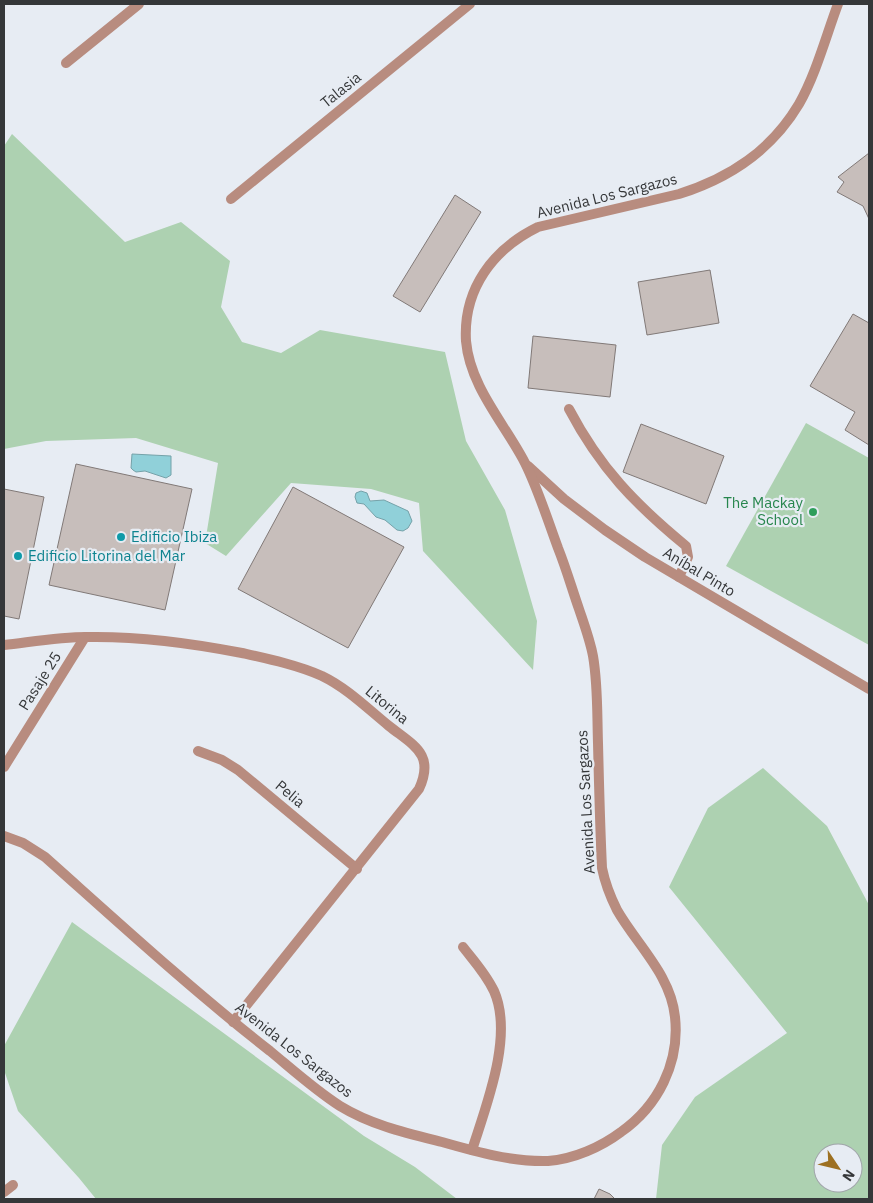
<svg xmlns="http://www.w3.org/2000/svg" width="873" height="1203" viewBox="0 0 873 1203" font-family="'IBM Plex Sans',sans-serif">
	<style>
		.green { fill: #add1b1; fill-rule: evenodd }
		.water { fill: #90d0d9; stroke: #75a2a9 }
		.building { fill: #c7bebb; stroke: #817977 }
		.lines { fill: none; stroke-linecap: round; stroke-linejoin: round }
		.service { stroke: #b88c7f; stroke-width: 10 }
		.minor { stroke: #b88c7f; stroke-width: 10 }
		.tertiary { stroke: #b88c7f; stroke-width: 10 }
		.leisure-dot { fill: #2e9e5b; stroke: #e7ecf3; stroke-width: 2 }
		.culture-dot { fill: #0f9aa8; stroke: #e7ecf3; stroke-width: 2 }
		.labels { text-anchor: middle; stroke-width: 4.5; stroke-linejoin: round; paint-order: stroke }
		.street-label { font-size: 15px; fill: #353739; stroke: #e7ecf3 }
		.leisure-label { font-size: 15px; fill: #27864d; stroke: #e7ecf3; text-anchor: end }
		.culture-label { font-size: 15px; fill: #0d838f; stroke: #e7ecf3; text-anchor: start }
	</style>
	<rect width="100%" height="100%" fill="#e7ecf3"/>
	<g class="green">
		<polygon points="12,134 125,242 181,222 230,261 221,307 242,342 281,353 320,330 445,352 466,441 505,510 537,621 533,670 423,551 419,503 371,489 291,483 226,556 205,543 218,463 136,438 46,441 4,449 4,146"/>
		<polygon points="806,423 869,458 869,645 726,566"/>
		<path d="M763,768L827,826L869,905V1199H656L662,1145L695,1097L787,1033L669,887L708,808ZM823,1153H853V1183H823Z"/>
		<polygon points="72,922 364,1136 415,1167 457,1199 96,1199 79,1178 18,1111 4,1070 4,1046"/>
	</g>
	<g class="water">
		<polygon points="132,454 171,456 171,475 166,478 145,471 136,472 133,470 131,468"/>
		<polygon points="361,491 367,493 370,501 384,500 408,511 412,521 408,528 403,531 397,530 385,520 376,517 364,504 357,503 355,497 356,493"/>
	</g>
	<g class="building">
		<polygon points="869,153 869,219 863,206 837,192 844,182 838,177"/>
		<polygon points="455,195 481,212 420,312 393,296"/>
		<polygon points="710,270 719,323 647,335 638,282"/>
		<polygon points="853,314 869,323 869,445 845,430 855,412 810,386"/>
		<polygon points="533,336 616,345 610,397 528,388"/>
		<polygon points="641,424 724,456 706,504 623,472"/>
		<polygon points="76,464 192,489 165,610 49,585"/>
		<polygon points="293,487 404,547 348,648 238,589"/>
		<polygon points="4,489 44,497 19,619 4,616"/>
		<polygon points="599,1189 610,1194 615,1199 594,1199"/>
	</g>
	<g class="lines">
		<path class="service" d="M569,409C600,468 635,504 686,546L688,557L679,577"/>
		<g class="minor">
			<polyline points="66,63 139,4"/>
			<polyline points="231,199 470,4"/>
			<path d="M4,645C31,642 59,637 87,637C140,636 191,643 242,653C269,659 297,665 322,676C347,688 368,709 389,726C414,746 435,754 419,789L233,1022"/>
			<polyline points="198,751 222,760 238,770 357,869"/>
			<polyline points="4,767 85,637"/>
			<path d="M463,947C474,961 486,974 494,991C514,1036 486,1106 472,1150"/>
			<polyline points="4,1192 13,1185"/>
		</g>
		<g class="tertiary">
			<polyline points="528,466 564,499 605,530 645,557 869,689"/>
			<path d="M4,836L23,843L45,857C119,923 192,990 270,1051C293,1070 315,1090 340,1106C371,1125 406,1133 442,1142C477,1152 512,1162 548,1161C574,1159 601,1147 621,1132C658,1106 680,1063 675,1017C671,975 637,945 617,910C610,896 605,883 602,868C600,826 599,785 598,743C597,714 598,685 593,656C590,640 584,624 579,609C572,589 566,568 558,548C548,521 538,489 525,463C505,424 470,387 466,341C463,289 493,249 538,227L679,194C730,178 771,151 799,104C816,74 826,36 838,4"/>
		</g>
	</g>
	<circle class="leisure-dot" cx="813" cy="512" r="5"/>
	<g class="culture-dot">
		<circle cx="121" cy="537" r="5"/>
		<circle cx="18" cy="556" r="5"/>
	</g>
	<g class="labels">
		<g class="street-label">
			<text transform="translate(341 90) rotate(-39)" y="5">Talasia</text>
			<text transform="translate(607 196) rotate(-14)" y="5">Avenida Los Sargazos</text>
			<text transform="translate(699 572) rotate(31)" y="5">Aníbal Pinto</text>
			<text transform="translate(40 681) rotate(-58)" y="5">Pasaje 25</text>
			<text transform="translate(387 705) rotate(39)" y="5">Litorina</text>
			<text transform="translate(290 794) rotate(40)" y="5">Pelia</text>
			<text transform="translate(586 802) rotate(-93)" y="5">Avenida Los Sargazos</text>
			<text transform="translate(294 1050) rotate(38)" y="5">Avenida Los Sargazos</text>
		</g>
		<g class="leisure-label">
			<text x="803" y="508">The Mackay<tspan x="803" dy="17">School</tspan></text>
		</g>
		<g class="culture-label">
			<text x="131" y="542">Edificio Ibiza</text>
			<text x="28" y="561">Edificio Litorina del Mar</text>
		</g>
	</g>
	<rect width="873" height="1203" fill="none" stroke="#353739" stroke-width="10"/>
	<g transform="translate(838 1168) rotate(125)"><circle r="24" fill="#e7ecf3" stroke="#a0a4a9"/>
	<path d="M0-4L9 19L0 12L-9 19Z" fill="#9d7021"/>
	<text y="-8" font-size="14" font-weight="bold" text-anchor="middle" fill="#353739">N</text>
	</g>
</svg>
